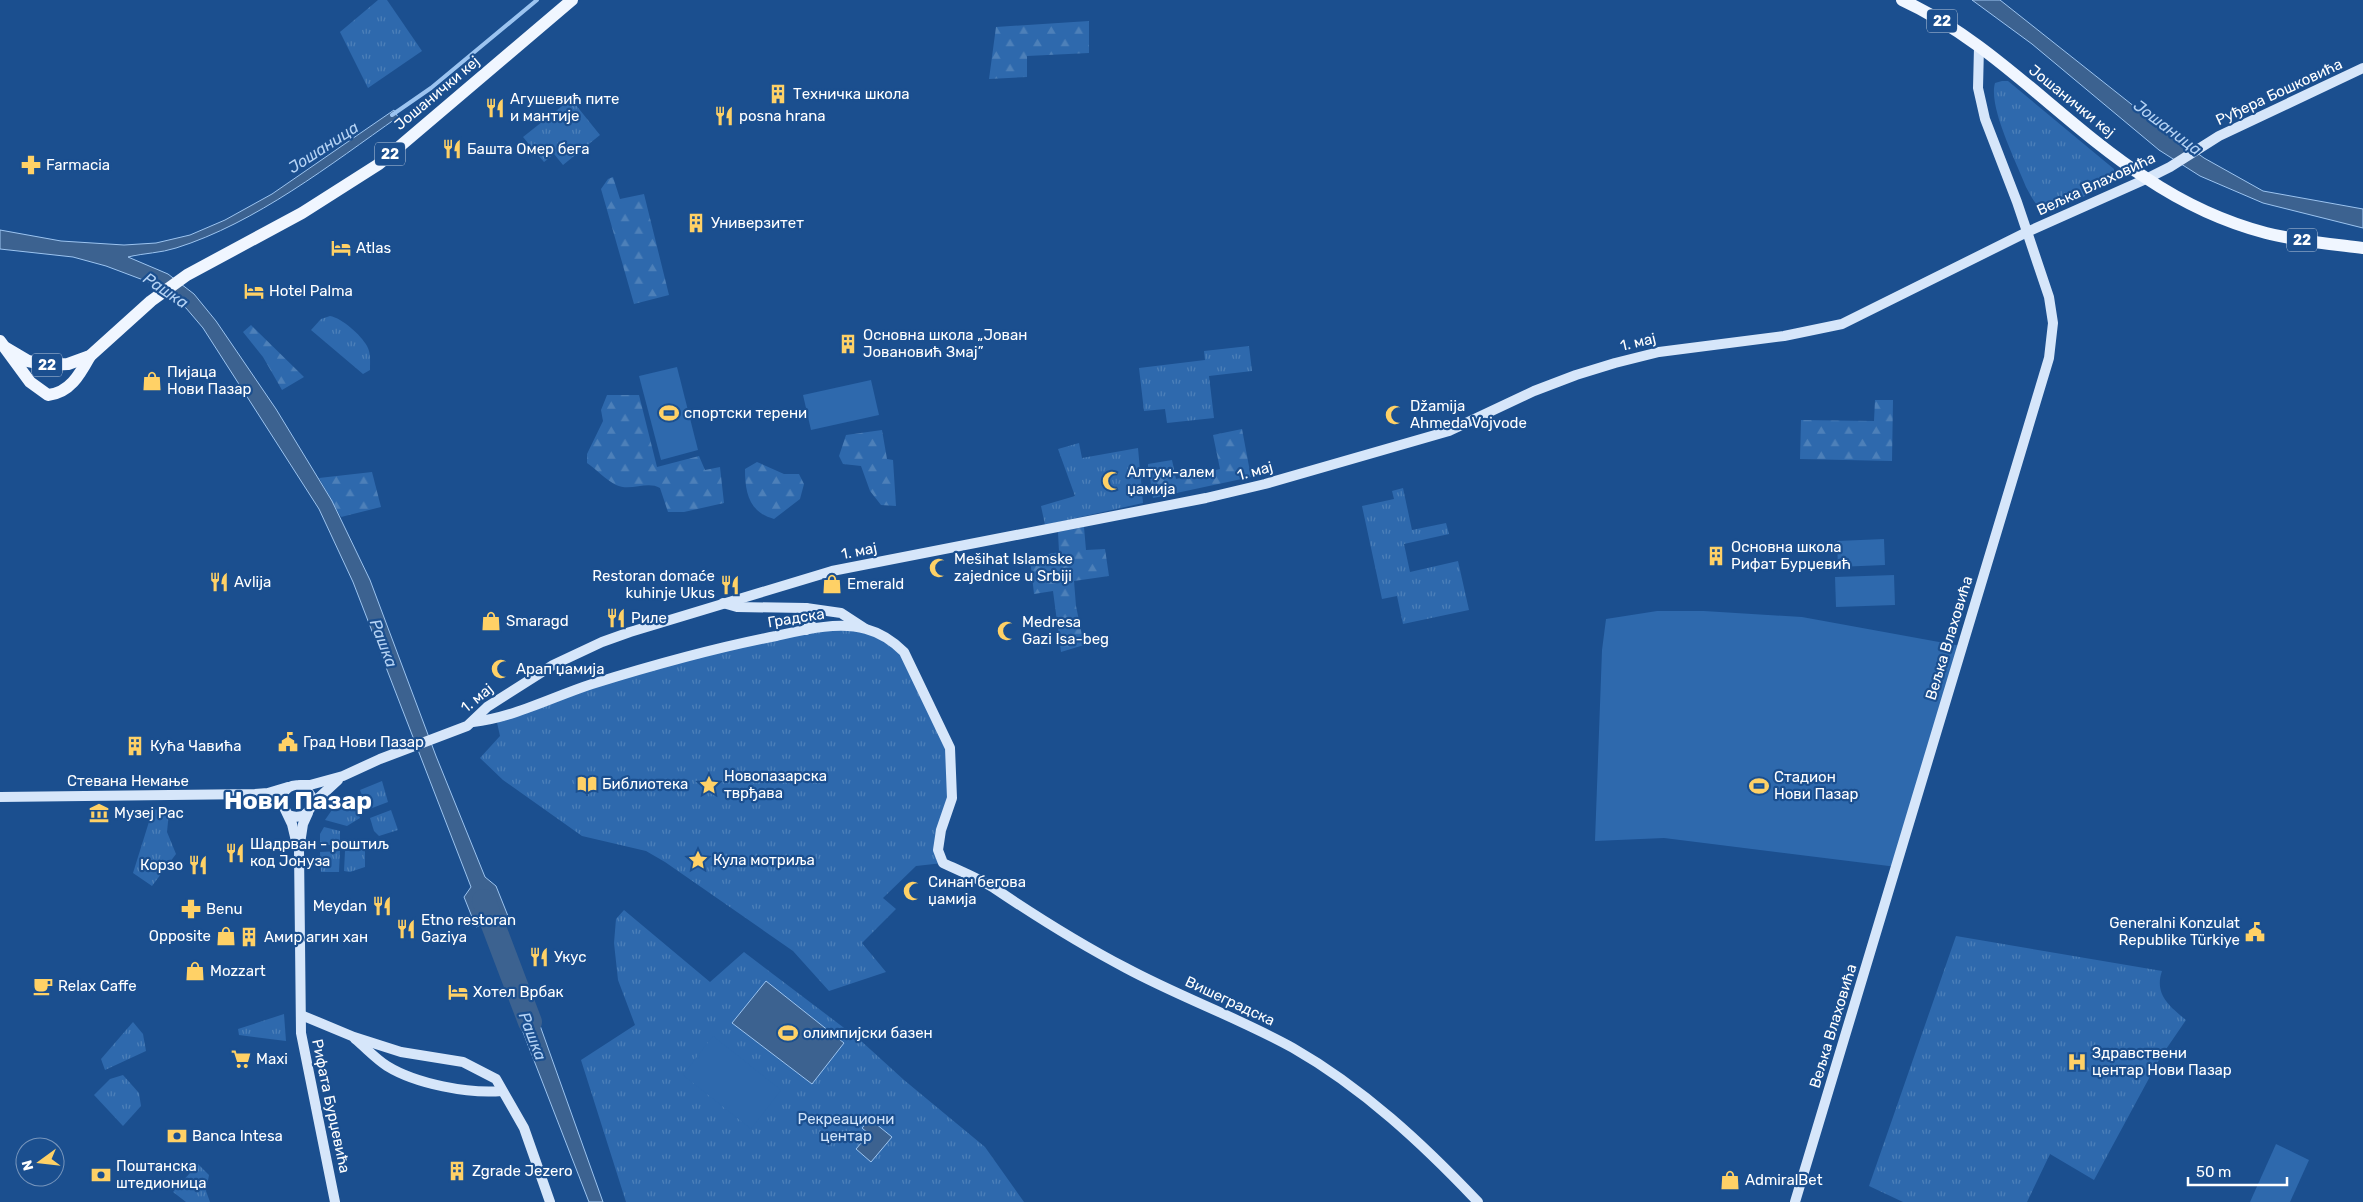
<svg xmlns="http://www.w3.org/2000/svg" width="2363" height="1202" viewBox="0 0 2363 1202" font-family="Rubik,sans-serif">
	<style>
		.grass { fill: url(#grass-tufts) }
		.forest { fill: url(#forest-firs) }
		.garden { fill: #2e69ad }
		.water { fill: #3c6290; stroke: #9cc4f0 }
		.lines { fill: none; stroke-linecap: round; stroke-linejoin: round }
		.stream { stroke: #9cc4f0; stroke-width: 4 }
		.river { stroke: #3c6290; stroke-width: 24 }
		.secondary { stroke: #d6e6fa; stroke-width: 10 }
		.primary { stroke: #f0f6ff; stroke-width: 12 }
		.labels { text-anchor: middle; stroke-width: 4.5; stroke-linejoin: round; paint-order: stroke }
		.shield { fill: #1b4f8f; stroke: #bbcadd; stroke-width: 1 }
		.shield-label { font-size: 14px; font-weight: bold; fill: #fff }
		.street-label { font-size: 15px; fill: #fff; stroke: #1b4f8f }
		.poi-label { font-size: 15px; fill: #fff; stroke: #1b4f8f; text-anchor: start }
		.park-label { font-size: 15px; fill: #cfe3fa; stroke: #1b4f8f }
		.water-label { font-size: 16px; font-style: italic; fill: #b5d3f5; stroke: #1b4f8f }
		.town-label { font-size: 25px; font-weight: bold; fill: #fff; stroke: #1b4f8f }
	</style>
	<defs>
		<pattern id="grass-tufts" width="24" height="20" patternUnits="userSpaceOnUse" patternTransform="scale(1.25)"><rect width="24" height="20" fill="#2e69ad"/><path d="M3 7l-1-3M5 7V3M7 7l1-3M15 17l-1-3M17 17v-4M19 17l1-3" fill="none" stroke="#4d80b9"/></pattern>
		<pattern id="forest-firs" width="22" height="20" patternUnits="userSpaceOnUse" patternTransform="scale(1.25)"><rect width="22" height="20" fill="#2e69ad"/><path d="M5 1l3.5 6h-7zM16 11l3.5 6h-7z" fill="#4d80b9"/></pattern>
	</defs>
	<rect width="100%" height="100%" fill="#1b4f8f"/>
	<g class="grass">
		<polygon points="378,0 387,0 422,51 368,88 340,32"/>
		<path d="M2002,81H2008L2114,169V176L2110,183C2095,190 2054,216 2040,207C2033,202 2030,194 2026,187C2017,163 1988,107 1995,83Z"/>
		<polygon points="571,99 600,135 563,165 554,154 544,162 523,137"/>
		<path d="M330,316C342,318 361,335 367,346C371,353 370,362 370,370L363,374L311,330L321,319Z"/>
		<polygon points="1249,346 1252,371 1209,376 1214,418 1167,423 1165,409 1144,411 1139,368 1205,360 1204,351"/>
		<polygon points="1079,443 1082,458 1138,448 1143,503 1045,525 1041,506 1075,496 1058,449"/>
		<polygon points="1403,488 1412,530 1446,523 1449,534 1404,544 1410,572 1458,561 1469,610 1403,624 1397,596 1382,599 1362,506 1394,499 1392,491"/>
		<polygon points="864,628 895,643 945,737 952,790 941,830 943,863 916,866 883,898 896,909 862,943 886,972 829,991 793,951 665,862 646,851 582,836 503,780 480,758 500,736 496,718 591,685 797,631"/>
		<polygon points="382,781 388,802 367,810 360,790"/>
		<polygon points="353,798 360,818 347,826 325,820 334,807"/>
		<polygon points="153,809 169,812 167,832 176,854 152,886 133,873"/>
		<polygon points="391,810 398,830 379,836 374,831 370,818"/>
		<polygon points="324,827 340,831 340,845 320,845 320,834"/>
		<polygon points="365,850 365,867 350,872 344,871 345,851"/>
		<polygon points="340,851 339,872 321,872 320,852"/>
		<polygon points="624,910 710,982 744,952 860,1040 904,1080 985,1147 1024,1202 626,1202 581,1060 635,1025 618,980 614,943 616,919"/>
		<path d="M1956,936L2162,971C2154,994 2169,1006 2186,1020L2160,1058L2094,1180L2050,1154L2027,1202H1903L1869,1186Z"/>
		<polygon points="284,1014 286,1041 239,1035 238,1029"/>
		<polygon points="133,1022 143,1034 146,1051 105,1070 101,1059"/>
		<polygon points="123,1075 139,1093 141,1106 123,1126 94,1095 110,1079"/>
		<polygon points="198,1164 209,1175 206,1191 210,1202 186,1202 173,1192"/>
	</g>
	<g class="forest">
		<polygon points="1089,21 1089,53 1027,56 1027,77 989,79 996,27"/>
		<polygon points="613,177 620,199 644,194 669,295 634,304 601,189 608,179"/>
		<polygon points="251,325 304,377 282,390 263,357 243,332"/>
		<path d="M607,395H639L657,467L699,456L705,470L720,467L724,503L684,512H668L660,488C647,480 631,492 616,485C606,480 596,469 587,463V454L603,421L601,410Z"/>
		<polygon points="1875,400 1893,400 1892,461 1800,459 1801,420 1874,421"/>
		<polygon points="1242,429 1251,477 1153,498 1148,464 1172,460 1176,479 1220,469 1213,435"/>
		<polygon points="882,430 887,459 893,460 896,506 881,505 870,491 861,466 843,464 839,456 846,435"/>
		<path d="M757,462L784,474H799L804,484L800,499L774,519C749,512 745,493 745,469Z"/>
		<polygon points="372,472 381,507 341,517 319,478"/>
		<polygon points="1084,527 1086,550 1105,549 1109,576 1074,581 1076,606 1084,645 1061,652 1053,591 1034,594 1030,558 1059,552 1058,532"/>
	</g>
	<g class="garden">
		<polygon points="677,367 698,450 661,460 639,376"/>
		<polygon points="871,380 879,415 811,430 803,395"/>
		<polygon points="1884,539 1885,565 1838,567 1837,541"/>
		<polygon points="1894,575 1895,605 1836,607 1835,577"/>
		<polygon points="1657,611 1704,611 1802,617 1961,646 1897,867 1664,838 1595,841 1602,650 1606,619"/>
		<polygon points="713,1036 781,1090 751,1129 683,1075"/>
		<polygon points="2276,1144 2309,1160 2290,1202 2250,1202"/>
	</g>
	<g class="water">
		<polygon points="1972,0 2000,0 2145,115 2204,158 2263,191 2363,209 2363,228 2263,203 2200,176 2159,150 2032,44"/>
		<path d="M394,110L398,117C331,164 256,223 176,248C161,253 144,253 128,257L168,274L194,294L216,321L276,409L332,501L370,580L436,756L485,877L496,886L508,916L501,919L505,929L487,935L483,924L476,927L464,897L471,887L353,582L319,509L203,328L186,308L154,284L106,266L73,257L0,249V230L61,241L124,245L156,243L190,235L225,220L272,194Z"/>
		<polygon points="766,981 844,1043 812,1084 732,1023"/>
		<polygon points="527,989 603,1202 589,1202 509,996"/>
		<polygon points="870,1119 892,1137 871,1162 856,1149 869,1134 862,1128"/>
	</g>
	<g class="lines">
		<polyline class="stream" points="392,115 431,88 537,0"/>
		<polyline class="river" points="484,901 530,1022"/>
		<g class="secondary">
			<polyline points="723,603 737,607 806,608 841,613 864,628"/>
			<path d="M806,608C813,616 813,622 806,630"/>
			<path d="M473,722C515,717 552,697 592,684C653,665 714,648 776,636C803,630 838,621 866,629C881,633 893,641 904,652L950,748L952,798L941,830L938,850L943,863C960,871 978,878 994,888C1037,917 1080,944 1126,968C1180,997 1239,1018 1293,1048C1363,1088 1423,1144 1478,1202"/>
			<polyline points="300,785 310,785 343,776 380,759 467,726 487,707 553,665 602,642 630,632 832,571 1206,498 1265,484 1449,431 1534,391 1576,375 1615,363 1659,352 1784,336 1842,324 2027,232 2146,179 2170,167 2219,136 2363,68"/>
			<polyline points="0,797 255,794 268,793 288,787"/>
			<polyline points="312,804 338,780"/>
			<polyline points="308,813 303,824 299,850 301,1033 335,1202"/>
			<path d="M288,815C301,820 312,813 313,799L305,787C292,782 283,788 281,801L292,824L297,845"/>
			<polyline points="301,1015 354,1037 401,1052 463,1062 496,1079 524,1128 550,1202"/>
			<path d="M355,1039C366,1048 376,1059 387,1066C416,1084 469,1094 502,1091"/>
			<polyline points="1795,1202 2049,358 2053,323 2049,297 2017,202 1985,119 1978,88 1979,47"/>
		</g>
		<g class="primary">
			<path d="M1902,0C1994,42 2061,123 2146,178C2182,202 2224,222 2266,233C2297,241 2331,244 2363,248"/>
			<path d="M0,341L30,382L48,395C70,393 80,374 90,356"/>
			<polyline points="6,348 28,361 48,365 68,364 90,356 151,301 187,275 302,213 379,164 572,0"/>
		</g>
	</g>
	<defs>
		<symbol id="building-bare" viewBox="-9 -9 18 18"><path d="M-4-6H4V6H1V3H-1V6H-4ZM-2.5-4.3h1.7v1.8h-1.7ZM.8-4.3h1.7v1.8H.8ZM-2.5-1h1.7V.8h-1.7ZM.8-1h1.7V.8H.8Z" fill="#ffd166" stroke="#1b4f8f" stroke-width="2.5" paint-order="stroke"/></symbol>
		<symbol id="restaurant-bare" viewBox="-9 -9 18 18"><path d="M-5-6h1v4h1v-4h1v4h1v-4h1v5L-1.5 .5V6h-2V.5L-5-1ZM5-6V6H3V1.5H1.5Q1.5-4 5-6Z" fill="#ffd166" stroke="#1b4f8f" stroke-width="2.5" paint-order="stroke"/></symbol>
		<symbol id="pharmacy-bare" viewBox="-9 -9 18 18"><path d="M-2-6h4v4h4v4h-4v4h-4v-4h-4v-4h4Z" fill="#ffd166" stroke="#1b4f8f" stroke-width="2.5" paint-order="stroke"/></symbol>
		<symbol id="hotel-bare" viewBox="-9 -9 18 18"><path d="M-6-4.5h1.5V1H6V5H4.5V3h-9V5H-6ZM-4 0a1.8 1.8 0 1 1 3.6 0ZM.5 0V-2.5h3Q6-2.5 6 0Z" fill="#ffd166" stroke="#1b4f8f" stroke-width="2.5" paint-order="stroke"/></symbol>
		<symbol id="shop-bare" viewBox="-9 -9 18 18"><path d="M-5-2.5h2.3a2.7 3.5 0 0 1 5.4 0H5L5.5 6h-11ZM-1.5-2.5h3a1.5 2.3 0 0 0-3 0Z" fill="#ffd166" stroke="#1b4f8f" stroke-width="2.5" paint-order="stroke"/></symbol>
		<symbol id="stadium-bare" viewBox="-9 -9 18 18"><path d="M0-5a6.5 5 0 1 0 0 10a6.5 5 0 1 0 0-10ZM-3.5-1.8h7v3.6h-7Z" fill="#ffd166" stroke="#1b4f8f" stroke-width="2.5" paint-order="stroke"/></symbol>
		<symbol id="mosque-bare" viewBox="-9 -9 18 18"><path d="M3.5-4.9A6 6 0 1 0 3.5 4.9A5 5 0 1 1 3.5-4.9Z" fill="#ffd166" stroke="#1b4f8f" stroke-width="2.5" paint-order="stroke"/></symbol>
		<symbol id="civic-bare" viewBox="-9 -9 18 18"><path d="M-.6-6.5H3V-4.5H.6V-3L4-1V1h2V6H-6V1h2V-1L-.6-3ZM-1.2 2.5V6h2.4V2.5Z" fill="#ffd166" stroke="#1b4f8f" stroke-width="2.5" paint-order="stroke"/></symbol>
		<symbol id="library-bare" viewBox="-9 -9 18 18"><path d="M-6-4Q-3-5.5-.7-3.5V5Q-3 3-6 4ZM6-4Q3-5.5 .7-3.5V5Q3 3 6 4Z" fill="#ffd166" stroke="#1b4f8f" stroke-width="2.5" paint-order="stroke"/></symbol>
		<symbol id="sight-bare" viewBox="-9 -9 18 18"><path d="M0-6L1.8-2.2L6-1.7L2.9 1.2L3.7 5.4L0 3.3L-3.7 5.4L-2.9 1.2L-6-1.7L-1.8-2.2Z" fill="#ffd166" stroke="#1b4f8f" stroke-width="2.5" paint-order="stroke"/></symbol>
		<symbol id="museum-bare" viewBox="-9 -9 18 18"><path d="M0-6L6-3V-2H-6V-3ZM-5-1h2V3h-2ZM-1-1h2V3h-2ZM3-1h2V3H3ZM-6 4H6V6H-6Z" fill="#ffd166" stroke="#1b4f8f" stroke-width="2.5" paint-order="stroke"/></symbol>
		<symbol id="cafe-bare" viewBox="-9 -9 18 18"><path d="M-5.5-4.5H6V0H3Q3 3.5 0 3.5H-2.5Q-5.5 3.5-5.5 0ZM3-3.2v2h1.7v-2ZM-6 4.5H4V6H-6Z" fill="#ffd166" stroke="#1b4f8f" stroke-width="2.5" paint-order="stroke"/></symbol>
		<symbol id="supermarket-bare" viewBox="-9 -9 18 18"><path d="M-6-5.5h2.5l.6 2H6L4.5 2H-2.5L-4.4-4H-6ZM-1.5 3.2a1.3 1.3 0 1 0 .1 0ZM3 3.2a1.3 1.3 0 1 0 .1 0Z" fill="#ffd166" stroke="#1b4f8f" stroke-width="2.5" paint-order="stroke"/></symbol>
		<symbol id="hospital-bare" viewBox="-9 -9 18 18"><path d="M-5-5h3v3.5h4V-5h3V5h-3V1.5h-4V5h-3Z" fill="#ffd166" stroke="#1b4f8f" stroke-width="2.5" paint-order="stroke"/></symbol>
		<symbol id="bank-bare" viewBox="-9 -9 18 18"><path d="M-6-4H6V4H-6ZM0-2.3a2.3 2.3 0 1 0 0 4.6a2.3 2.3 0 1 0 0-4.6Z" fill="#ffd166" stroke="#1b4f8f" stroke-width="2.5" paint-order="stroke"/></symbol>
	</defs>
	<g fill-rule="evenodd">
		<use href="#building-bare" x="764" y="80" width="28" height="28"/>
		<use href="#restaurant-bare" x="481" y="94" width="28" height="28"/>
		<use href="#restaurant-bare" x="710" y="102" width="28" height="28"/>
		<use href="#restaurant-bare" x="438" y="135" width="28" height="28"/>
		<use href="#pharmacy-bare" x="17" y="151" width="28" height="28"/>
		<use href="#building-bare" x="682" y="209" width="28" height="28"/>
		<use href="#hotel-bare" x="327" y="234" width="28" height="28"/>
		<use href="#hotel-bare" x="240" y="277" width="28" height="28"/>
		<use href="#building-bare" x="834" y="330" width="28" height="28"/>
		<use href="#shop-bare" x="138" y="367" width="28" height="28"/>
		<use href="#stadium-bare" x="655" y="399" width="28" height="28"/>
		<use href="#mosque-bare" x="1381" y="401" width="28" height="28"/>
		<use href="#mosque-bare" x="1098" y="467" width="28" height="28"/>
		<use href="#building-bare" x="1702" y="542" width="28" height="28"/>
		<use href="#mosque-bare" x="925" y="554" width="28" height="28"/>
		<use href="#restaurant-bare" x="205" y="568" width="28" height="28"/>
		<use href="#shop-bare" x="818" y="570" width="28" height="28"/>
		<use href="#restaurant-bare" x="716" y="571" width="28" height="28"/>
		<use href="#restaurant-bare" x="602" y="604" width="28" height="28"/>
		<use href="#shop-bare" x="477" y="607" width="28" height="28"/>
		<use href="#mosque-bare" x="993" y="617" width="28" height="28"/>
		<use href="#mosque-bare" x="487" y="655" width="28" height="28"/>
		<use href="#civic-bare" x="274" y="728" width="28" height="28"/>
		<use href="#building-bare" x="121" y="732" width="28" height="28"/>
		<use href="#library-bare" x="573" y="770" width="28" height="28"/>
		<use href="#sight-bare" x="695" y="771" width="28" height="28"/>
		<use href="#stadium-bare" x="1745" y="772" width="28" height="28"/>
		<use href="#museum-bare" x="85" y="799" width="28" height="28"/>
		<use href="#restaurant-bare" x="221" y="839" width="28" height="28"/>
		<use href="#sight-bare" x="684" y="846" width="28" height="28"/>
		<use href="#restaurant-bare" x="184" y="851" width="28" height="28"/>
		<use href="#mosque-bare" x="899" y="877" width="28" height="28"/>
		<use href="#restaurant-bare" x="368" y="892" width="28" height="28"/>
		<use href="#pharmacy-bare" x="177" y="895" width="28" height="28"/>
		<use href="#restaurant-bare" x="392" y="915" width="28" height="28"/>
		<use href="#civic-bare" x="2241" y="918" width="28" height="28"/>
		<use href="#shop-bare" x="212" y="922" width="28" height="28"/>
		<use href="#building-bare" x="235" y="923" width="28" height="28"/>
		<use href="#restaurant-bare" x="525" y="943" width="28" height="28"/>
		<use href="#shop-bare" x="181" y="957" width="28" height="28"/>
		<use href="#cafe-bare" x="29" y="972" width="28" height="28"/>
		<use href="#hotel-bare" x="444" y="978" width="28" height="28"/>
		<use href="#stadium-bare" x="774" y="1019" width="28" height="28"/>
		<use href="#supermarket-bare" x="227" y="1045" width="28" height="28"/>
		<use href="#hospital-bare" x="2063" y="1048" width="28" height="28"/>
		<use href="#bank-bare" x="163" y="1122" width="28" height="28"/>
		<use href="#building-bare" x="443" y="1157" width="28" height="28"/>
		<use href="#bank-bare" x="87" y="1161" width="28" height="28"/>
		<use href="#shop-bare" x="1716" y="1166" width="28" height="28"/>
	</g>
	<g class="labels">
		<g class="shield">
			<rect x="1927" y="9.5" width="30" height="23" rx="4"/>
			<rect x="375" y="142.5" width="30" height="23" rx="4"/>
			<rect x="2287" y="228.5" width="30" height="23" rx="4"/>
			<rect x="32" y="353.5" width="30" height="23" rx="4"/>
		</g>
		<g class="shield-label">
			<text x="1942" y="26">22</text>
			<text x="390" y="159">22</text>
			<text x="2302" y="245">22</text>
			<text x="47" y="370">22</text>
		</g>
		<g class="street-label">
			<text transform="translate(2279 92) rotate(-25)" y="5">Руђера Бошковића</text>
			<text transform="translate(437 93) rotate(-40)" y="5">Јошанички кеј</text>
			<text transform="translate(2072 101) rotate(39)" y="5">Јошанички кеј</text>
			<text transform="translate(2096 184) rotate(-25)" y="5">Вељка Влаховића</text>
			<text transform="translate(1638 342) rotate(-13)" y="5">1. мај</text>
			<text transform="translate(1255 471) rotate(-15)" y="5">1. мај</text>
			<text transform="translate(859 551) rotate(-11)" y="5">1. мај</text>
			<text transform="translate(796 618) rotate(-9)" y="5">Градска</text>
			<text transform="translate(1949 638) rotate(-73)" y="5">Вељка Влаховића</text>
			<text transform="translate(477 698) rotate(-39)" y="5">1. мај</text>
			<text x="128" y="786">Стевана Немање</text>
			<text transform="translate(1230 1001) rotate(25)" y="5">Вишеградска</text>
			<text transform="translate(1833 1026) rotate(-73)" y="5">Вељка Влаховића</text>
			<text transform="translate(331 1106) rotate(78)" y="5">Рифата Бурџевића</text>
		</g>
		<g class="poi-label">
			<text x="793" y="99">Техничка школа</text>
			<text x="510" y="104">Агушевић пите<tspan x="510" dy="17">и мантије</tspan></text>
			<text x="739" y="121">posna hrana</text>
			<text x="467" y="154">Башта Омер бега</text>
			<text x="46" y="170">Farmacia</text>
			<text x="711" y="228">Универзитет</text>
			<text x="356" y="253">Atlas</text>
			<text x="269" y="296">Hotel Palma</text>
			<text x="863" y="340">Основна школа „Јован<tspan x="863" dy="17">Јовановић Змај”</tspan></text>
			<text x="167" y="377">Пијаца<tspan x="167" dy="17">Нови Пазар</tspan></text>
			<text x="1410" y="411">Džamija<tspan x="1410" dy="17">Ahmeda Vojvode</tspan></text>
			<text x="684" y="418">спортски терени</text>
			<text x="1127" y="477">Алтум-алем<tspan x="1127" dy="17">џамија</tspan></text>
			<text x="1731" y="552">Основна школа<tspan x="1731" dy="17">Рифат Бурџевић</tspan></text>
			<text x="954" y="564">Mešihat Islamske<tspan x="954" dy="17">zajednice u Srbiji</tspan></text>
			<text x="715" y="581" text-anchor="end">Restoran domaće<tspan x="715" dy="17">kuhinje Ukus</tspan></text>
			<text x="234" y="587">Avlija</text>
			<text x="847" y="589">Emerald</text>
			<text x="631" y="623">Риле</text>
			<text x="506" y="626">Smaragd</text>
			<text x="1022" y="627">Medresa<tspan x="1022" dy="17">Gazi Isa-beg</tspan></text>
			<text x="516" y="674">Арап џамија</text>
			<text x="303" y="747">Град Нови Пазар</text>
			<text x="150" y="751">Кућа Чавића</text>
			<text x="724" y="781">Новопазарска<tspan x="724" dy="17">тврђава</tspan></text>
			<text x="1774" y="782">Стадион<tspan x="1774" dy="17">Нови Пазар</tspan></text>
			<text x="602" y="789">Библиотека</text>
			<text x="114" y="818">Музеј Рас</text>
			<text x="250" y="849">Шадрван - роштиљ<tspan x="250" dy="17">код Јонуза</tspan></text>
			<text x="713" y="865">Кула мотриља</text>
			<text x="183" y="870" text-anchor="end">Корзо</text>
			<text x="928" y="887">Синан бегова<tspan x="928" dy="17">џамија</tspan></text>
			<text x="367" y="911" text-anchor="end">Meydan</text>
			<text x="206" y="914">Benu</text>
			<text x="421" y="925">Etno restoran<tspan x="421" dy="17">Gaziya</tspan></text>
			<text x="2240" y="928" text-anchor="end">Generalni Konzulat<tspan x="2240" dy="17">Republike Türkiye</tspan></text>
			<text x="211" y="941" text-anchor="end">Opposite</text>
			<text x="264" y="942">Амир агин хан</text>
			<text x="554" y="962">Укус</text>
			<text x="210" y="976">Mozzart</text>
			<text x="58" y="991">Relax Caffe</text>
			<text x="473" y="997">Хотел Врбак</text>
			<text x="803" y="1038">олимпијски базен</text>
			<text x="2092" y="1058">Здравствени<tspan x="2092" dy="17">центар Нови Пазар</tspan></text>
			<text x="256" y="1064">Maxi</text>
			<text x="192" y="1141">Banca Intesa</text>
			<text x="116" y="1171">Поштанска<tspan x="116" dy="17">штедионица</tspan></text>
			<text x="472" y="1176">Zgrade Jezero</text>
			<text x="1745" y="1185">AdmiralBet</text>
		</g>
		<g class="park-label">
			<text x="846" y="1124">Рекреациони<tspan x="846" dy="17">центар</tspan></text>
		</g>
		<g class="water-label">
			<text transform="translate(2168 127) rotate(37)" y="6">Јошаница</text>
			<text transform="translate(323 147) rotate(-33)" y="6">Јошаница</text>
			<text transform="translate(166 290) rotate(34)" y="6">Рашка</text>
			<text transform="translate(384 643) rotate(69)" y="6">Рашка</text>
			<text transform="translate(533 1036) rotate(69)" y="6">Рашка</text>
		</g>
		<g class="town-label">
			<text x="298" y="809">Нови Пазар</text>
		</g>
	</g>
	<g transform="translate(40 1162) rotate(255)"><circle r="24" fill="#1b4f8f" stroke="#7695bc"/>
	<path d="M0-4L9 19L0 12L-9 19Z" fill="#ffd166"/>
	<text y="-8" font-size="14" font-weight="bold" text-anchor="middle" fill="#ffffff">N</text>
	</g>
	<path d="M2188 1177v8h99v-8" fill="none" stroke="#ffffff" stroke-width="2.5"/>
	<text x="2196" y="1177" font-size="15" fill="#ffffff" stroke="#1b4f8f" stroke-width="4" paint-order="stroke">50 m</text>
</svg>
